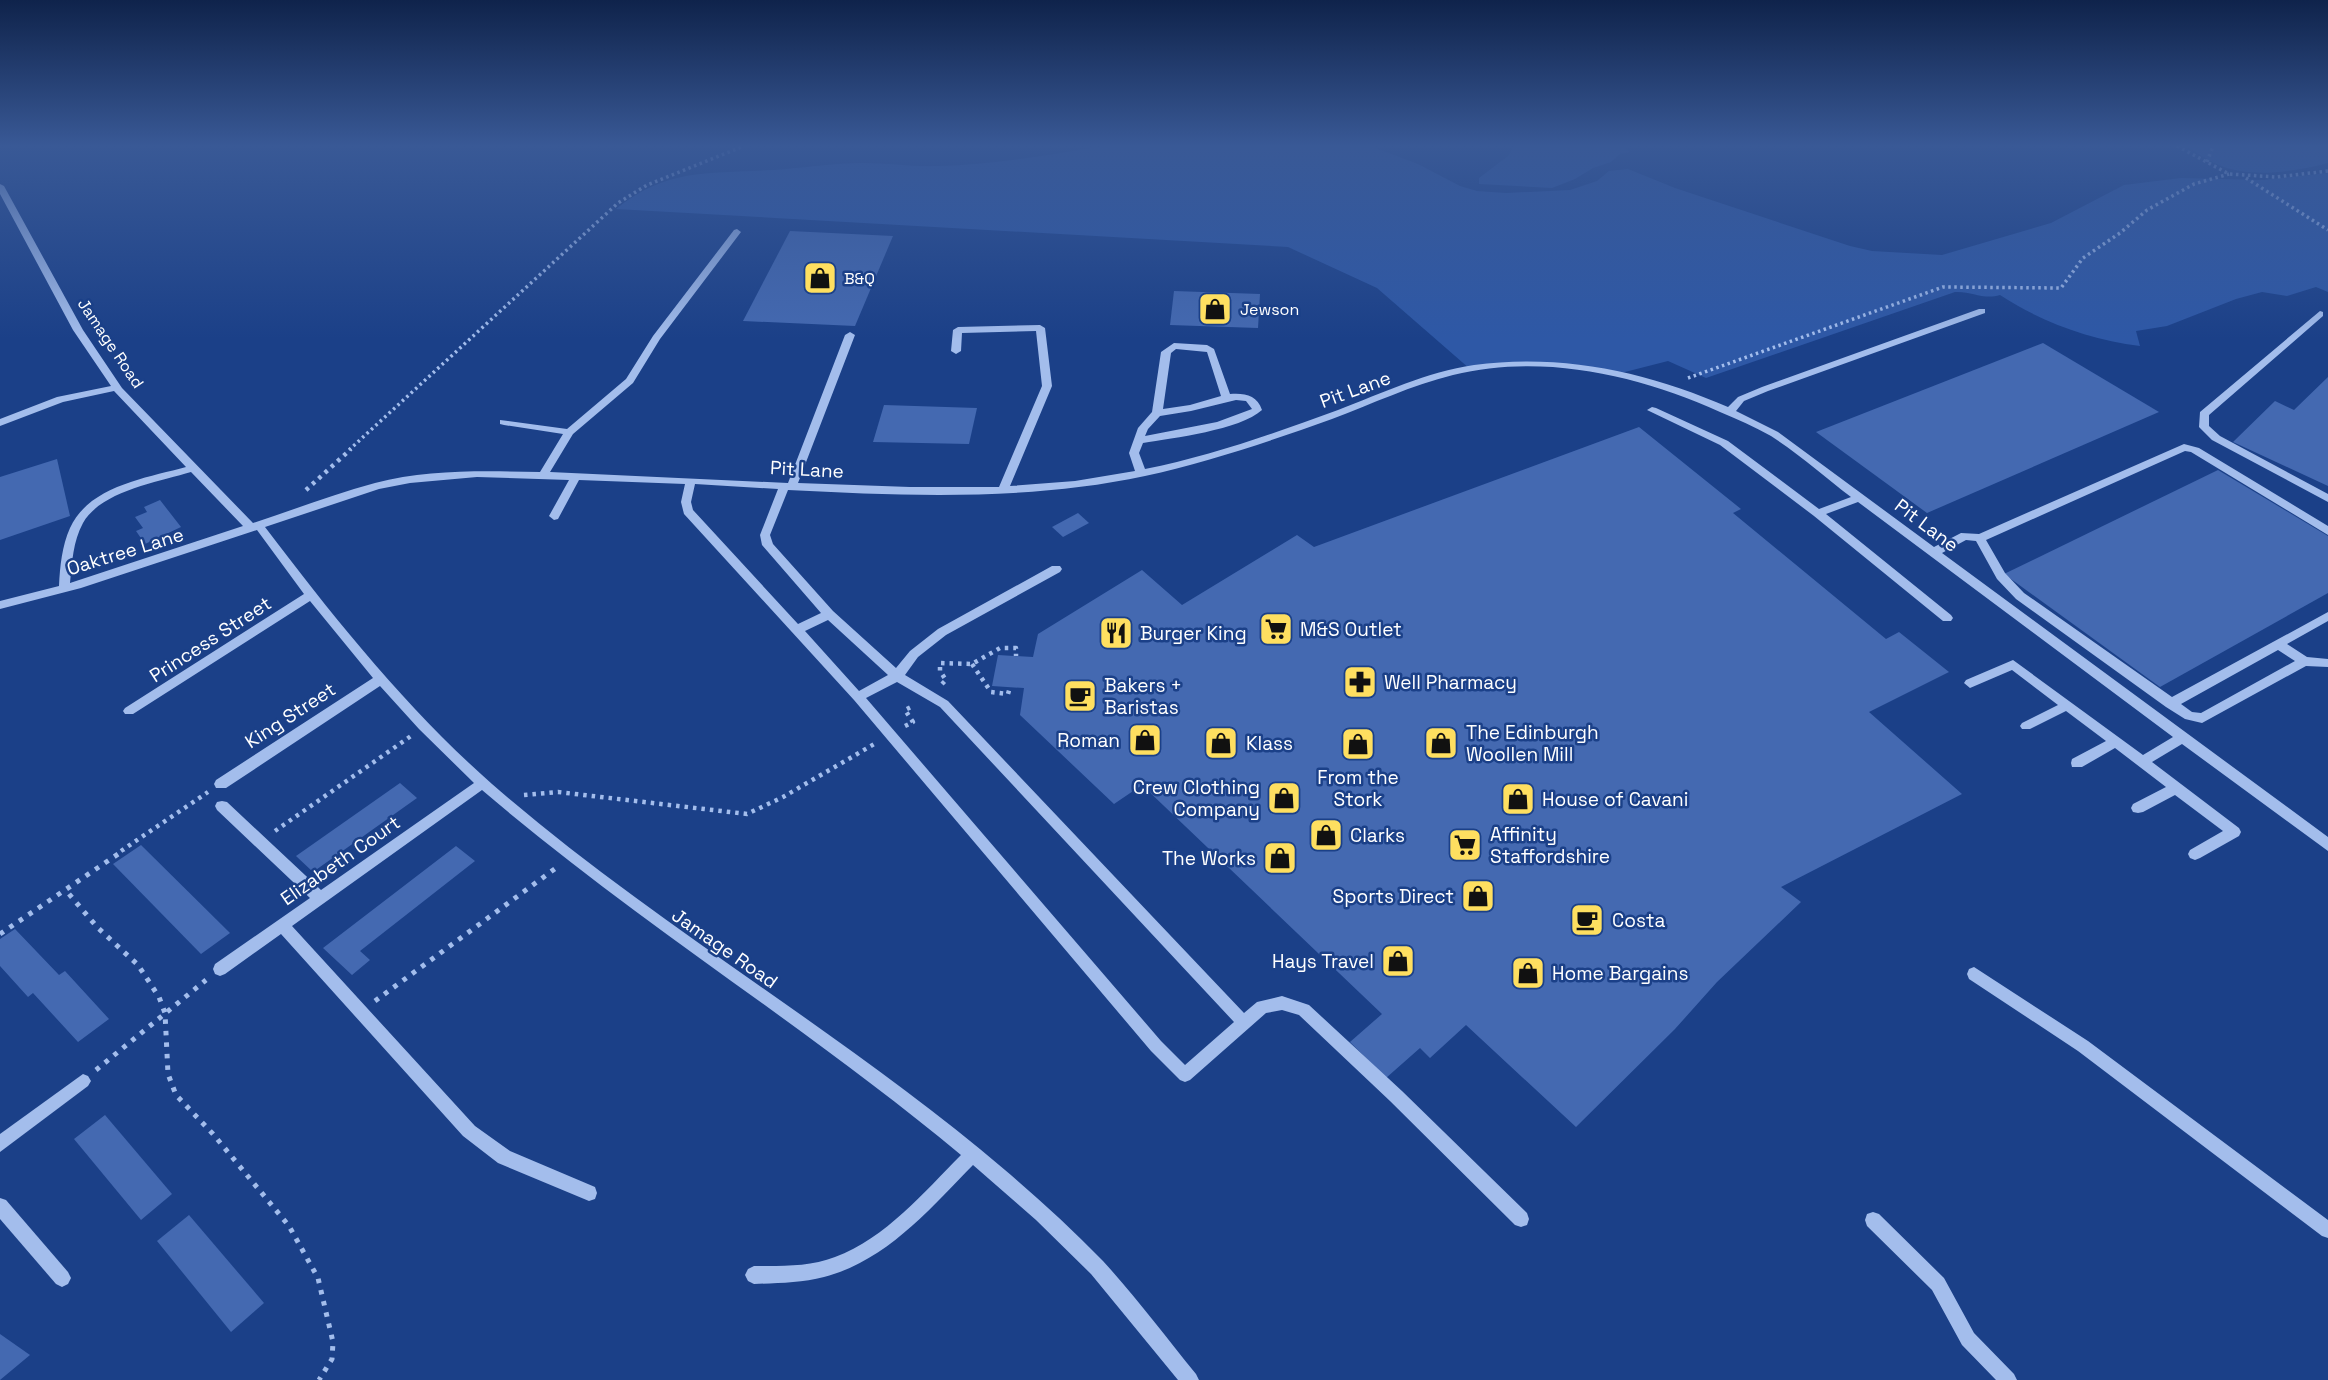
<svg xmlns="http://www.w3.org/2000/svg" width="2328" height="1380" viewBox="0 0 2328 1380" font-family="'Space Grotesk',sans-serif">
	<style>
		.green { fill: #2e58a6 }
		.building { fill: #4469b1 }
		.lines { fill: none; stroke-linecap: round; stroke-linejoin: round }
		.path-far2 { stroke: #a3bdec; stroke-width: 3.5; stroke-dasharray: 2.5 3.5; stroke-linecap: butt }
		.path-far1 { stroke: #a3bdec; stroke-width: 4.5; stroke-dasharray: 3.5 5; stroke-linecap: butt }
		.path { stroke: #a3bdec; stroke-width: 5; stroke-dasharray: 4.5 7; stroke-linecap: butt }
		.minor { fill: #a3bdec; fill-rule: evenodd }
		.labels { text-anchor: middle; stroke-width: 5; stroke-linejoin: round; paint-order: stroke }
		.far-poi-label { font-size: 16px; fill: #fff; stroke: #1b4088; text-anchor: start }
		.far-street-label { font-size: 16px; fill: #fff; stroke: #1b4088 }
		.street-label { font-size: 19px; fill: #fff; stroke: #1b4088 }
		.poi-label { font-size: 19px; fill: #fff; stroke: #1b4088; text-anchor: start }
	</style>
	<rect width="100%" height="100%" fill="#1b4088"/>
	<g class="green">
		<path d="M1103,146H1370L1418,164L1460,186L1477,191L1506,193L1570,190L1597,181L1609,171L1628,169L1675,188L1850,246L1872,251L1942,255L2051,223L2124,185L2181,178L2263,180L2328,173V292L2316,287L2287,296L2262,292L2236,299L2167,326L2136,331L2140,346C2089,339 2043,323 2000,295C1983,300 1972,291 1955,292L1706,378L1668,361L1621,373L1540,364L1470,369L1377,288L1288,247L616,209C668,167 711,174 773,170C803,168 833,163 863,163C888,163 913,167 938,166C993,165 1048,155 1103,146Z"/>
		<polygon points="1514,146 1623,146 1630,152 1620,154 1611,162 1593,168 1575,179 1552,188 1479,184 1479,178 1508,156"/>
		<path d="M2186,146H2328V163C2297,171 2255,178 2224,167C2211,163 2198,153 2186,146Z"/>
	</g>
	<g class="building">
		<polygon points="790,231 893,236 855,326 743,321"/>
		<polygon points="1174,291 1260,294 1258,328 1170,325"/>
		<polygon points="2043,343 2159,412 1927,513 1816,432"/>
		<polygon points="2328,377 2328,486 2233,442 2275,401 2294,410"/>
		<polygon points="884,405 977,408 969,444 873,442"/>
		<polygon points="1639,427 1741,509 1733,513 1886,639 1899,632 1949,672 1869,712 1962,794 1781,887 1801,902 1717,982 1675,1029 1576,1127 1466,1025 1430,1058 1420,1048 1386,1078 1350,1042 1382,1014 1142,785 1114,804 1020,715 1024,688 992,686 998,655 1033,657 1038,634 1142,570 1182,605 1297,535 1314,547"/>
		<polygon points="57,459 70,516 0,540 0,477"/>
		<polygon points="2218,470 2328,536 2328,593 2160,687 2004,574"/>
		<polygon points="160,500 181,527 145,544 136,531 143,528 135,517 147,512 144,507"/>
		<polygon points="1078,513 1089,523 1063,537 1052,527"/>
		<polygon points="400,783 417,798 313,872 296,856"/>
		<polygon points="141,845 230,933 201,954 113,864"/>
		<polygon points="456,846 475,861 360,951 370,960 352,975 323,948"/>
		<polygon points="15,929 59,975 65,971 109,1019 78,1042 33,993 28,997 0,966 0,939"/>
		<polygon points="105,1115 172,1194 141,1220 74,1139"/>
		<polygon points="189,1215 264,1303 231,1332 157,1241"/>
		<polygon points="0,1334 30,1355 0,1380"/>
	</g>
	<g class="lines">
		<g class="path-far2">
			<polyline points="2177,146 2229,174 2276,177 2328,171"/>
			<polyline points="2207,162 2213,146"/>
			<polyline points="2246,178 2328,230"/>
			<polyline points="1688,378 1943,287 2061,288 2083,258 2120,233 2147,210 2194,184 2229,174"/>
			<polyline points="349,450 618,203 647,185 744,146"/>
		</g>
		<g class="path-far1">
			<polyline points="306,490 351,449"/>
			<polyline points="972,664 991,692 1008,694 1010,687"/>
			<polyline points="942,684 946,680 940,671 940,663 972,664 1000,648 1016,648 1016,656"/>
			<polyline points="905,726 913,722 905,710 913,706"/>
			<polyline points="524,795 558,792 747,814 783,797 876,743"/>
			<polyline points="275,831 411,736"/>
			<polyline points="121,851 208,792"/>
		</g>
		<g class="path">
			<polyline points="69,894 97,927 138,965 159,997 165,1013 168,1074 176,1095 213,1134 289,1226 318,1278 333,1342 332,1359 319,1380"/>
			<polyline points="0,934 124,850"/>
			<polyline points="375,1001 560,865"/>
			<polyline points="96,1070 206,980"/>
		</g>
		<g class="minor">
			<path d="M0,184L4,186L83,330L122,388L253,523C293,510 334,494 375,483C428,469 485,471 540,472L563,434L504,425L500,424V420L567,429L626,379L653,336L734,230L737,229L741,232L660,339L633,383L573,434L550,472L788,483L845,335L850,332L855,335L798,483L910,487H999L1042,386L1036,331L962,333L961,351L956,354L951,351L953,330L958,327L1040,325L1045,328L1052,386L1010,486L1075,481L1135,471L1129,453L1138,428L1152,412L1161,352L1174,343L1207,345L1214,349L1230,394C1245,393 1257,395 1262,410C1240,430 1173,438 1143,443L1139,453L1145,469C1210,456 1275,433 1338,410C1382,393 1427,372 1474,365C1562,353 1648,372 1728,407L1738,397L1762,387L1979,309H1985V313L1768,391L1744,401L1736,411L1778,432L1934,547L1961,533L1979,534L2184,444L2199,448L2328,526V535L2191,452L2185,451L1986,540L2005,573L2024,593L2172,697L2328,612V621L2287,644L2307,657L2328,659V667L2306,666L2202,723L2185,719L2166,707L2016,599L1997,579L1976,541L1966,540L1942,553L2328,837V851L2182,744L2152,762L2239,828L2241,832L2239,836L2200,858L2195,860L2190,858L2188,854L2190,850L2223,831L2175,795L2143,812L2138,813L2133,812L2131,808L2133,804L2166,787L2115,748L2082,767H2072L2071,763L2072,759L2106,741L2066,711L2030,729H2022L2020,726L2022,723L2058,705L2012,670L1970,688L1964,683L1966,680L2013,660L2143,755L2173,737L1858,502L1826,514L1951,615L1953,618L1951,621H1943L1814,516L1720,445L1647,410L1652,407L1656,408L1728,441L1819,509L1851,497C1825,477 1799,454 1771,436C1755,427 1737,419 1720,412C1638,375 1543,353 1453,375C1412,385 1372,404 1332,419C1271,441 1208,462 1145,476C1028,501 907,496 788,490L770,535L773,544L833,611L896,668L910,651L938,629L1052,566H1060L1062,569L1060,572L946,635L918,657L905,675L948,701L1244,1013L1257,1002L1282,996L1309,1005L1402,1091L1527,1213L1529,1219L1527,1225L1521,1227L1515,1225L1390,1101L1299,1015L1282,1010L1266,1013L1190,1080L1185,1082L1180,1080L1151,1051L854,700L684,514L681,502L685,484L579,480L558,519L554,520L549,516L569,480L477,477L410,483L379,489L265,527C334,618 406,708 492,784C654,925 842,1031 1005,1170C1039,1199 1072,1229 1103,1261C1136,1297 1165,1336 1196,1374L1199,1380H1178L1091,1274L1036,1220L973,1165C930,1209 886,1261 824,1277C801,1283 777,1283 754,1284L748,1281L745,1275L748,1269L754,1266C781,1266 809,1267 835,1257C886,1238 924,1192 961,1155C806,1026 635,921 482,790L292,926L475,1126L510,1151L595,1187L597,1193L595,1199L589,1201L498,1163L463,1136L281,934L225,974L220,976L215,974L213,969L215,964L310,898L217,810L215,806L217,802L222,801L227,802L321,890L474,783L419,729L380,686L226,788H216L214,784L216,780L373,678L310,601L133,714H125L123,711L125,708L304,594L257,530L81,588L0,609V601L59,586C60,566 62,546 70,528C89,486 146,478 186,467L114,391L63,402L0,426V419L57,397L111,386L73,330L0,194ZM1176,349L1207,352L1221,396L1190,405L1163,409L1171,353ZM1236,400L1246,401L1252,409L1217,422L1145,436L1148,429L1160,416L1191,411ZM191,472L243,526L70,583C72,563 73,541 83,523C101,491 158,482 191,472ZM695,484L778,489L760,535L762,545L821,613L798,624L693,510L691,502ZM828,620L888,675L859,691L805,631ZM2278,650L2295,661L2201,713L2192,712L2181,704ZM897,682L940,707L1234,1022L1185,1065L1161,1041L866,698Z"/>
			<polygon points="2320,311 2323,312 2323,316 2209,415 2209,426 2220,436 2328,494 2328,502 2212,440 2199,427 2200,412"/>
			<polygon points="1974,967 2088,1041 2328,1220 2328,1238 2322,1236 2078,1051 1969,979 1967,974 1969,969"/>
			<polygon points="83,1074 88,1076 91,1081 88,1086 0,1152 0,1134"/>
			<polygon points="0,1198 6,1200 68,1272 71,1278 68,1284 62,1287 56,1284 0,1219"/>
			<polygon points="1873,1212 1879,1214 1944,1278 1974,1333 2014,1374 2017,1380 1996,1380 1962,1345 1932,1290 1867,1226 1865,1220 1867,1214"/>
		</g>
	</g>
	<linearGradient id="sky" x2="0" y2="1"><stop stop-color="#0f234b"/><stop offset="0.43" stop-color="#395996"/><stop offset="1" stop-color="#395996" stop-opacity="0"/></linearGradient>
	<rect width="2328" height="339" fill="url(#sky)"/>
	<defs>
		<symbol id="shop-square" viewBox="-11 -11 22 22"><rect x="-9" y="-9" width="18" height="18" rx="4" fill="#fedf60" stroke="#1b4088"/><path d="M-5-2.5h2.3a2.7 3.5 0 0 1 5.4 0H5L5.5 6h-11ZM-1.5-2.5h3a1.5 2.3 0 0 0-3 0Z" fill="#111"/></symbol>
		<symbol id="supermarket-square" viewBox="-11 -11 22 22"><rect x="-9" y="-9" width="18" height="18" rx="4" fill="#fedf60" stroke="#1b4088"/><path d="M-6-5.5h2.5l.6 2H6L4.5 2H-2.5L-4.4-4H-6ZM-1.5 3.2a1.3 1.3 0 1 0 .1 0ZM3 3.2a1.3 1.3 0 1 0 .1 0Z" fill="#111"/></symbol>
		<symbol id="restaurant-square" viewBox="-11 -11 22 22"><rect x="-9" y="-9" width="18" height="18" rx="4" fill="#fedf60" stroke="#1b4088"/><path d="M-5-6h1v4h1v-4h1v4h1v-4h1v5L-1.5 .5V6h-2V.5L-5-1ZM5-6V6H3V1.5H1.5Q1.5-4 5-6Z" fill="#111"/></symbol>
		<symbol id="pharmacy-square" viewBox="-11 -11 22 22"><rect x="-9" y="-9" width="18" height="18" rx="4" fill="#fedf60" stroke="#1b4088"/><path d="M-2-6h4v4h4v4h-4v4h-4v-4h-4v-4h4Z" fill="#111"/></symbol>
		<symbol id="cafe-square" viewBox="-11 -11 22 22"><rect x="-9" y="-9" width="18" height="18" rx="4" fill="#fedf60" stroke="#1b4088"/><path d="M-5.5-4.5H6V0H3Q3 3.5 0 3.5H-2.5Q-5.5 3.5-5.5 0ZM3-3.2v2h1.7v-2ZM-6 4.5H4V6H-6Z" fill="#111"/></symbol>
	</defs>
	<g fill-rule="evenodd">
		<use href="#shop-square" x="801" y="259" width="38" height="38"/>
		<use href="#shop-square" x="1196" y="290" width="38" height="38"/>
		<use href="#supermarket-square" x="1257" y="610" width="38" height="38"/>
		<use href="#restaurant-square" x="1097" y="614" width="38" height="38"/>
		<use href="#pharmacy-square" x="1341" y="663" width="38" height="38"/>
		<use href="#cafe-square" x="1061" y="677" width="38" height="38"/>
		<use href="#shop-square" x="1126" y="721" width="38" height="38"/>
		<use href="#shop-square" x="1202" y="724" width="38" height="38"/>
		<use href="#shop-square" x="1422" y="724" width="38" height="38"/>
		<use href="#shop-square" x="1339" y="725" width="38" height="38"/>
		<use href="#shop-square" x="1265" y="779" width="38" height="38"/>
		<use href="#shop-square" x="1499" y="780" width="38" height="38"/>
		<use href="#shop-square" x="1307" y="816" width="38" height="38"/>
		<use href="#supermarket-square" x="1446" y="826" width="38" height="38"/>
		<use href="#shop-square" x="1261" y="839" width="38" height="38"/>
		<use href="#shop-square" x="1459" y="877" width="38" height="38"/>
		<use href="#cafe-square" x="1568" y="901" width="38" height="38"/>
		<use href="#shop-square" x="1379" y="942" width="38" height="38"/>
		<use href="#shop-square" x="1509" y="954" width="38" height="38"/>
	</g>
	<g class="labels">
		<g class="far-poi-label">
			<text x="844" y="284">B&amp;Q</text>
			<text x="1240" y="315">Jewson</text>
		</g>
		<g class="far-street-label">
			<text transform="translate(111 343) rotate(56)" y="6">Jamage Road</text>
		</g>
		<g class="street-label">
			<text transform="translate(1355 389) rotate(-20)" y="7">Pit Lane</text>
			<text transform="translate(807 469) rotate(3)" y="7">Pit Lane</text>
			<text transform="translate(1927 525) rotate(37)" y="7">Pit Lane</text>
			<text transform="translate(125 551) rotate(-17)" y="7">Oaktree Lane</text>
			<text transform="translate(210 639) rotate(-33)" y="7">Princess Street</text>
			<text transform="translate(290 715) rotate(-33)" y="7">King Street</text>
			<text transform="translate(340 860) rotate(-35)" y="7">Elizabeth Court</text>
			<text transform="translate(725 948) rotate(35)" y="7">Jamage Road</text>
		</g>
		<g class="poi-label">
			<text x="1300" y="636">M&amp;S Outlet</text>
			<text x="1140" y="640">Burger King</text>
			<text x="1384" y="689">Well Pharmacy</text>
			<text x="1104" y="692">Bakers +<tspan x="1104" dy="22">Baristas</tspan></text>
			<text x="1466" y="739">The Edinburgh<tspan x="1466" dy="22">Woollen Mill</tspan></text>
			<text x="1120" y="747" text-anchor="end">Roman</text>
			<text x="1246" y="750">Klass</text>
			<text x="1358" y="784" text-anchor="middle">From the<tspan x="1358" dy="22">Stork</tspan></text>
			<text x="1260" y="794" text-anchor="end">Crew Clothing<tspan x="1260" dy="22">Company</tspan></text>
			<text x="1542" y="806">House of Cavani</text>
			<text x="1490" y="841">Affinity<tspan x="1490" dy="22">Staffordshire</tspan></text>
			<text x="1350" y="842">Clarks</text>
			<text x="1256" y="865" text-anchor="end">The Works</text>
			<text x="1454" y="903" text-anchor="end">Sports Direct</text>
			<text x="1612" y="927">Costa</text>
			<text x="1374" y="968" text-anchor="end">Hays Travel</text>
			<text x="1552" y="980">Home Bargains</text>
		</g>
	</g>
</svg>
